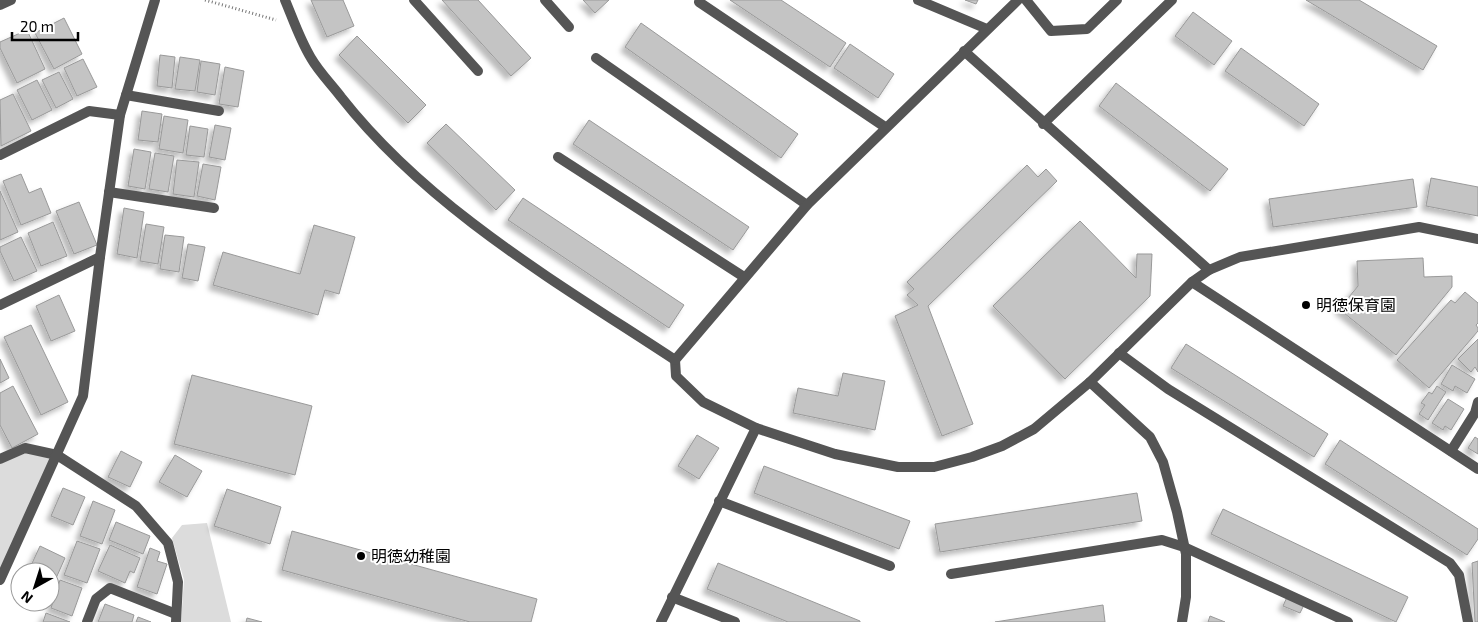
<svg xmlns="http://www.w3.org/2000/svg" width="1478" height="622" viewBox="0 0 1478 622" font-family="'Exo 2','Noto Sans JP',sans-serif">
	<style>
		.green { fill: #dcdcdc }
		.building { fill: #c4c4c4; stroke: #999; filter: url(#shadow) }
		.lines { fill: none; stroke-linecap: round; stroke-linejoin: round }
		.path { stroke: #777; stroke-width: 3; stroke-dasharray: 1 2.5; stroke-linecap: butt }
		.service { stroke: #555; stroke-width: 10 }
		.minor { stroke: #555; stroke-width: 10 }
		.tertiary { stroke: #555; stroke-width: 10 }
		.poi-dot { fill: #000; stroke: #fff; stroke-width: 2 }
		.labels { text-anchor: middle; stroke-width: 4; stroke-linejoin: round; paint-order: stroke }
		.poi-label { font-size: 16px; fill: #000; stroke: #fff; text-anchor: start }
	</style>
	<defs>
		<filter id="shadow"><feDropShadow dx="-4.5" dy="4.5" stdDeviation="2.5" flood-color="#0004"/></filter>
	</defs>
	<rect width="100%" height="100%" fill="#fff"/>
	<g class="green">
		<polygon points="25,453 57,455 0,580 0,463"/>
		<polygon points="207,523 231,622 181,622 184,580 172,538 182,525"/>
	</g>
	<g class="building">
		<polygon points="311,0 343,0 354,26 327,37"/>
		<polygon points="442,0 478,0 531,58 511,76"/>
		<polygon points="583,0 609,0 595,13"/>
		<polygon points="730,0 781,0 846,43 830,67"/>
		<polygon points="965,0 978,0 976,4"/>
		<polygon points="1306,0 1359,0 1437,46 1423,70"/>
		<polygon points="1193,12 1232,41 1214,65 1175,36"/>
		<polygon points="64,18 82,54 54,69 35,33"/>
		<polygon points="641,23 798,134 781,158 625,47"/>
		<polygon points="27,30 45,69 17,83 0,48 0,42"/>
		<polygon points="357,36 426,105 408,123 339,55"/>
		<polygon points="850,44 894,74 878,98 834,68"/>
		<polygon points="1241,48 1319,104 1304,126 1225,71"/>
		<polygon points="160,55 175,57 172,88 157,86"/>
		<polygon points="180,57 200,60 195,91 175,89"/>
		<polygon points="83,59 97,87 77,96 64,68"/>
		<polygon points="201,61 220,64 215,95 197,92"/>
		<polygon points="225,67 244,71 238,107 219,104"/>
		<polygon points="59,72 73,99 56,108 42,80"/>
		<polygon points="37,80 52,110 32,120 17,90"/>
		<polygon points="1116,83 1228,169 1210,191 1099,106"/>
		<polygon points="13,94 31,131 1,146 0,100"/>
		<polygon points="142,111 162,114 158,142 138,140"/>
		<polygon points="164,116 188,120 183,153 159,149"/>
		<polygon points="589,120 749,227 733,250 573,144"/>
		<polygon points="446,124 515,190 496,210 427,143"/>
		<polygon points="215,125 231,128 225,160 209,157"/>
		<polygon points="190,126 208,129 204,157 186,155"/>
		<polygon points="134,149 151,152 145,189 128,186"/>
		<polygon points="155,153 174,156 168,192 149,189"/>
		<polygon points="177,160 199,162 194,197 173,194"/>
		<polygon points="203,164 221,167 215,200 197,196"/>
		<polygon points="1027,165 1038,177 1046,169 1057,181 928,306 973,424 942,436 895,316 918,305 907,295 914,289 907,282"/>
		<polygon points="21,174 29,193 41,188 51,213 21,225 3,181"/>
		<polygon points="1431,178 1478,187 1478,216 1426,206"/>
		<polygon points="1413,179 1417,207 1273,227 1269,199"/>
		<polygon points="0,191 18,232 0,240"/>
		<polygon points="523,198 684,305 669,328 508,220"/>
		<polygon points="79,202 97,245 74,254 56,211"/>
		<polygon points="124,208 144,212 137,258 117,254"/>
		<polygon points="1080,221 1136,278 1137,254 1152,254 1150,296 1065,379 993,306"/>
		<polygon points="53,222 67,256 41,266 28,233"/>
		<polygon points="146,224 164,227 158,264 140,261"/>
		<polygon points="314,225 355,237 339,294 325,290 318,315 213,285 223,252 300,274"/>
		<polygon points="165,235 184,237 179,272 160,269"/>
		<polygon points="21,237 37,271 14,281 0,251 0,247"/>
		<polygon points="188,244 205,247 198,281 182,278"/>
		<polygon points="1423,258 1424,277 1452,276 1452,287 1396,355 1339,309 1358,286 1357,261"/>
		<polygon points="1465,292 1478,303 1478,323 1476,325 1478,328 1478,331 1429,388 1397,360 1451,300 1455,303"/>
		<polygon points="59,295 75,331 51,341 36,306"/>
		<polygon points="31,325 68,402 41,415 4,337"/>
		<polygon points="1478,339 1478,372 1475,367 1471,372 1458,359"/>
		<polygon points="1186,344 1328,434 1314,457 1171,368"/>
		<polygon points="0,359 9,378 0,383"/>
		<polygon points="1452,365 1475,379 1467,393 1455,386 1453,391 1441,384"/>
		<polygon points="843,373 885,381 875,430 793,413 798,388 838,396"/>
		<polygon points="192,375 312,406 295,475 174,444"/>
		<polygon points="13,386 38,434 12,448 0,425 0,393"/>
		<polygon points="1437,386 1446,392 1428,420 1419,414 1425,405 1421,403 1429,392 1432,394"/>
		<polygon points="1448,399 1464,409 1451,430 1445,426 1443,430 1432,423"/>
		<polygon points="697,435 719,448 699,479 678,466"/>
		<polygon points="1475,437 1478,439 1478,454 1468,448"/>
		<polygon points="1340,440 1478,529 1478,539 1467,555 1325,464"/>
		<polygon points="121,451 142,462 130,487 108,477"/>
		<polygon points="175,455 202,471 187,497 159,482"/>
		<polygon points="764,466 910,521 899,549 754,493"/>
		<polygon points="63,488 85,497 73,525 51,516"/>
		<polygon points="227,489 281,507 270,544 214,526"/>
		<polygon points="1137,493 1142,521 940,552 935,524"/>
		<polygon points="93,501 115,510 102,544 80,536"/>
		<polygon points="1223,509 1408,597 1396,622 1211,534"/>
		<polygon points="116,522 150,536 143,554 109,540"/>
		<polygon points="292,531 537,599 531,622 470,622 282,570"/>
		<polygon points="77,541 100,549 87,583 64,575"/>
		<polygon points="110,545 140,558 134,573 130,571 125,583 98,571"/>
		<polygon points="40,546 65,558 53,585 50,584 50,572 28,572"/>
		<polygon points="150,548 160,552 157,561 167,564 157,594 137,587"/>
		<polygon points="1478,561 1478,622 1475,622 1472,563"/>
		<polygon points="718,563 860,621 860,622 788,622 707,589"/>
		<polygon points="60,580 82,588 72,616 51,608"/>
		<polygon points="1287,597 1304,605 1300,613 1283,606"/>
		<polygon points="105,604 134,615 132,622 98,622"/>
		<polygon points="1103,605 1105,622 995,622"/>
		<polygon points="46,613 70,622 43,622"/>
		<polygon points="1210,616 1225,622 1208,622"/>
		<polygon points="138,617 151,622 136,622"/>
		<polygon points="247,618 262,622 246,622"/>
	</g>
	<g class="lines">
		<polyline class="path" points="205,0 276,20"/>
		<g class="service">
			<path d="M285,0C293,19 300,40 311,58C319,72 332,85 341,97C429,209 558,283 675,360"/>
			<polyline points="414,0 478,71"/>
			<polyline points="545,0 569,27"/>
			<polyline points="918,0 987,29"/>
			<polyline points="1026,0 1051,31 1087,29 1117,0"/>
			<polyline points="699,2 885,127"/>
			<polyline points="596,58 807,205"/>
			<polyline points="126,95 219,111"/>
			<polyline points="1043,124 1172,0"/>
			<polyline points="558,157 744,277"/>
			<polyline points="109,192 214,208"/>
			<polyline points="1209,270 1240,257 1419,227 1478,239"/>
			<polyline points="1119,353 1168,389 1450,563 1459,575 1468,622"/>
			<polyline points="1090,382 1150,437 1163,462 1177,512 1186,554 1186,597 1182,622"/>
			<polyline points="719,501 890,566"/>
			<polyline points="951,574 1162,540 1184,547 1348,622"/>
			<polyline points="672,597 735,622"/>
			<polyline points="87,622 96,599 110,588 176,614"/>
			<polyline points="661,622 756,428"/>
		</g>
		<g class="minor">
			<polyline points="0,5 11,0"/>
			<polyline points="964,51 1209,270 1192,282"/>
			<polyline points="0,155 89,111 120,115"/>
			<polyline points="0,305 100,257"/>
			<polyline points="675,360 676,376 703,402 756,428 835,454 898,467 934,467 972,457 1002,446 1034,429 1090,382 1192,282 1478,469"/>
			<polyline points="1451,451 1475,413 1478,402"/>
			<polyline points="0,459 25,448 57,455 136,506 168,543 178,582 176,622"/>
			<polyline points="0,580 83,396 100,257 120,115 155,0"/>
		</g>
		<polyline class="tertiary" points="675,360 807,205 1018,0"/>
	</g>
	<g class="poi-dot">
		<circle cx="1306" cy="305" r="5"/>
		<circle cx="361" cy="556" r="5"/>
	</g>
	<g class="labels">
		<g class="poi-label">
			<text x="1316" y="311">明徳保育園</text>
			<text x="371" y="562">明徳幼稚園</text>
		</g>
	</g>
	<g transform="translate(35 587) rotate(219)"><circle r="24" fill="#ffffff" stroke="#999999"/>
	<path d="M0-4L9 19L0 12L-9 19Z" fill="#000000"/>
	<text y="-8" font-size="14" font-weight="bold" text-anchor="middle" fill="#000000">N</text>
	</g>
	<path d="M12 32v8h66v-8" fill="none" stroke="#000000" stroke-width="2.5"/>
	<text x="20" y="32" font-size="15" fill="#000000" stroke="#ffffff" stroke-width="4" paint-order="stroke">20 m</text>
</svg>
